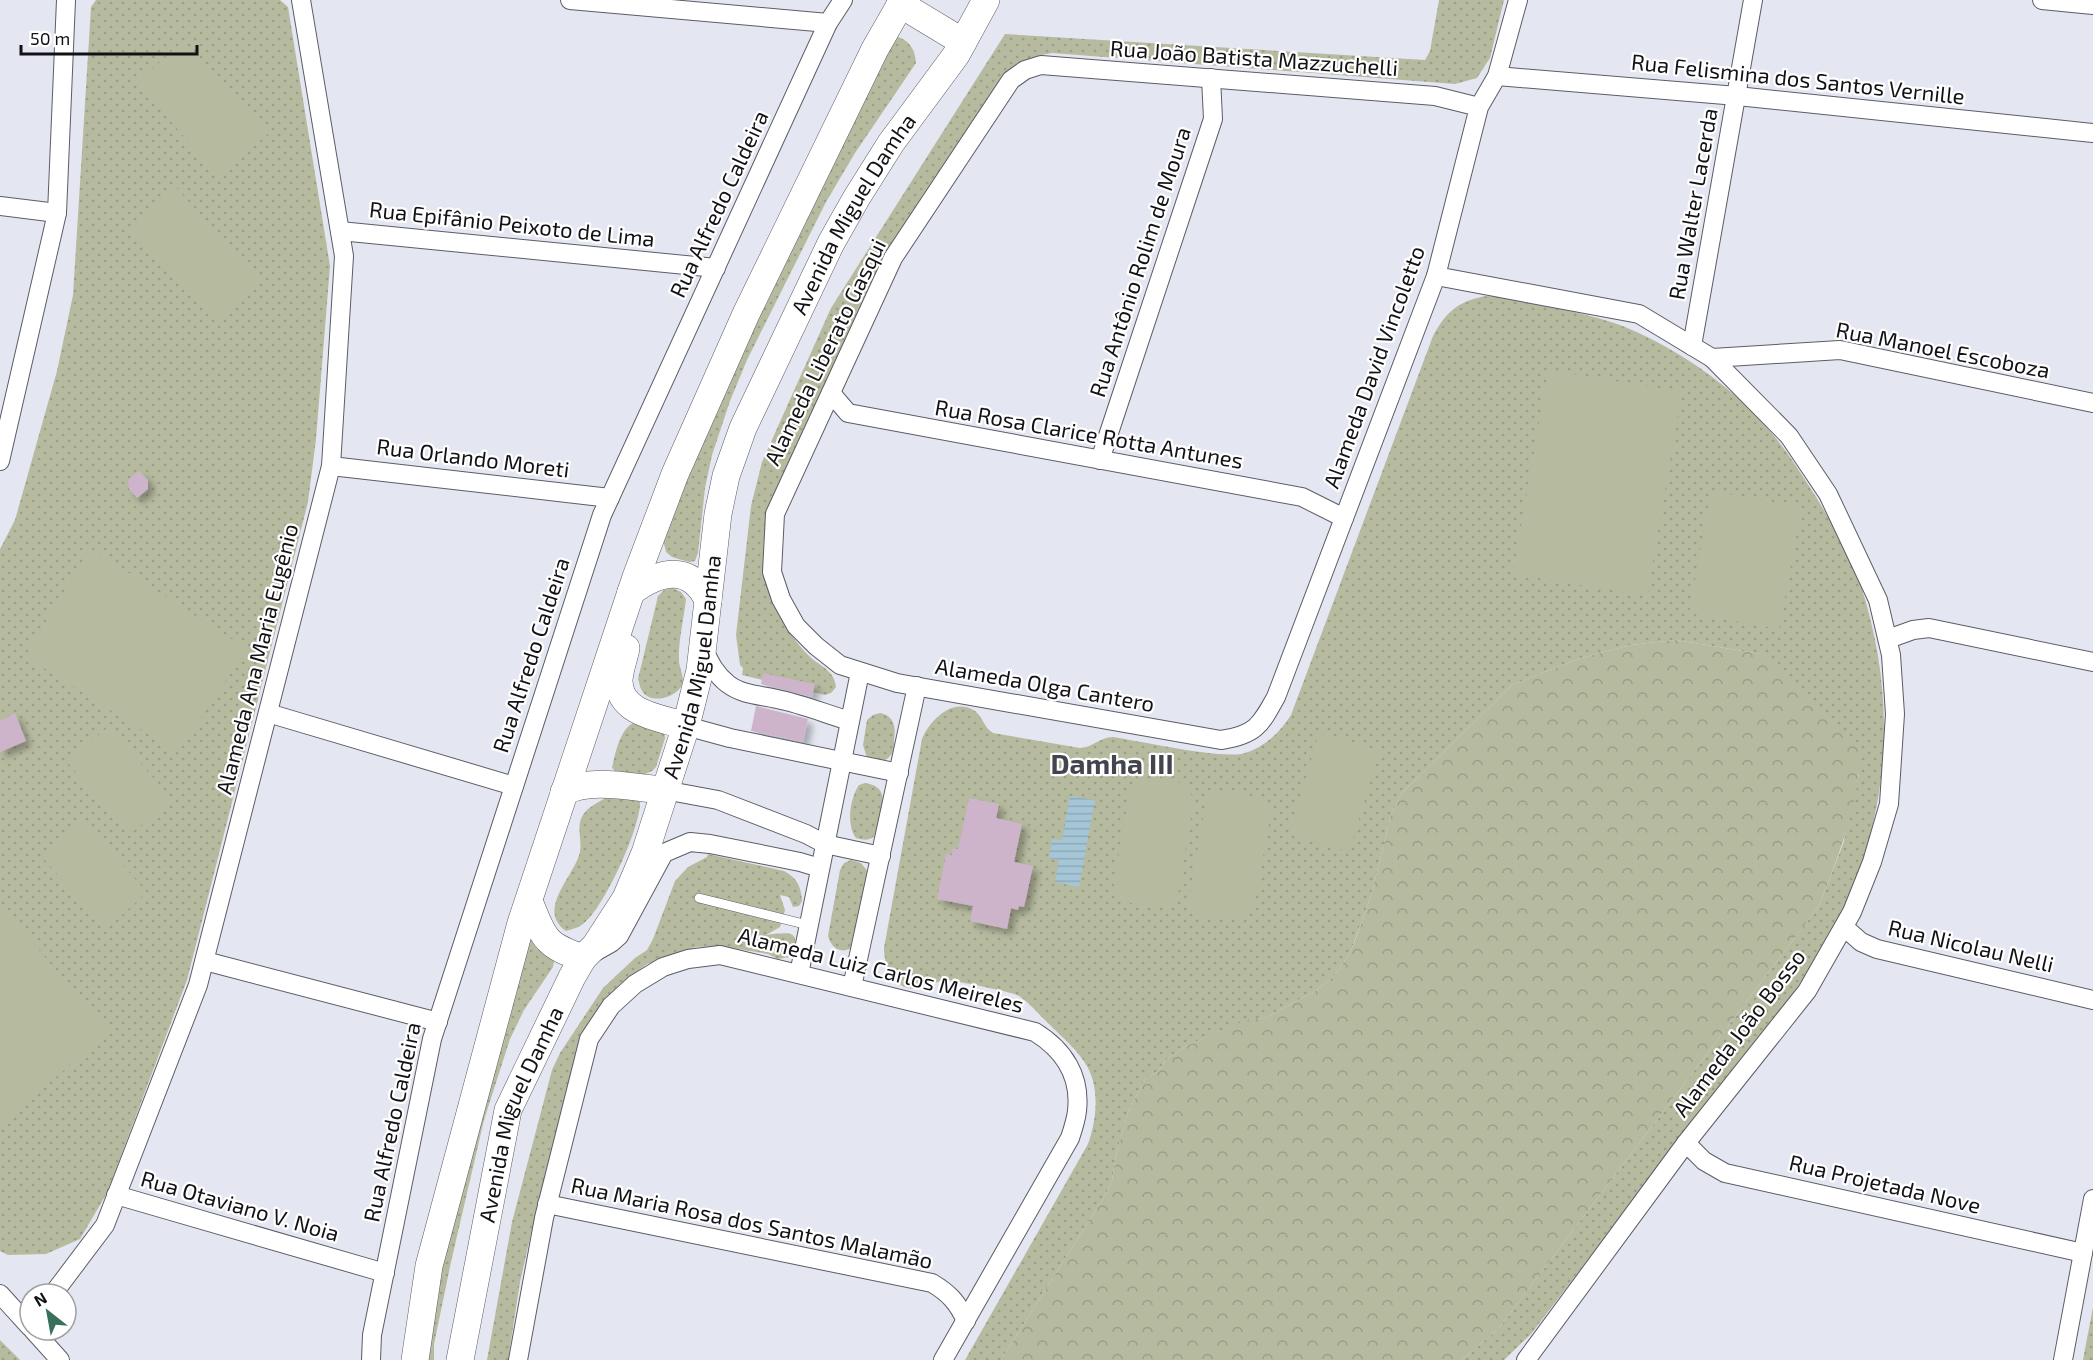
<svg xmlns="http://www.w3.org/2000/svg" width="2093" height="1360" viewBox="0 0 2093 1360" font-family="'Exo 2',sans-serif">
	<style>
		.green { fill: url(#green-dots) }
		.forest { fill: url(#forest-crowns) }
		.pitch { fill: #b6ba9f }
		.water { fill: url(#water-rules) }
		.building { fill: #ceb4ca; filter: url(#shadow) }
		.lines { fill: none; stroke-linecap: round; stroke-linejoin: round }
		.lane-casing { stroke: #5b5d66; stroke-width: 10 }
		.street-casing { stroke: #5b5d66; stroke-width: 20 }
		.secondary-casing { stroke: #5b5d66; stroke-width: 28 }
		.lane { stroke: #fff; stroke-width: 9 }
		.street { stroke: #fff; stroke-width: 18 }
		.secondary { stroke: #fff; stroke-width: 27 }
		.labels { text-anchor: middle; stroke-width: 4.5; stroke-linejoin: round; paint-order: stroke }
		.street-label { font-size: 22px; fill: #121216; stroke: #fff }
		.district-label { font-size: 28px; font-weight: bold; fill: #43454e; stroke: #fff }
	</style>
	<defs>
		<pattern id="green-dots" width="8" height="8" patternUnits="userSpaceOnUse" patternTransform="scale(1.5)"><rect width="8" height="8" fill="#b6ba9f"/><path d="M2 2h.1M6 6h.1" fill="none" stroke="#9b9f88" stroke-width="1.8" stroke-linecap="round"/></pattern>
		<pattern id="forest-crowns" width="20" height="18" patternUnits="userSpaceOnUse" patternTransform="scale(1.5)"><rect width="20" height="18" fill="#b6ba9f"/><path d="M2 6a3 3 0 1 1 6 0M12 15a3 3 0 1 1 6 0" fill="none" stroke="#9b9f88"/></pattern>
		<pattern id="water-rules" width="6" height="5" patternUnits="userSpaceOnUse" patternTransform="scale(1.5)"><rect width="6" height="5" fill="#a5c6d6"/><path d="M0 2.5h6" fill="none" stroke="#8da9b7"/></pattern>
		<filter id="shadow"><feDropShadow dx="5.5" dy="5.5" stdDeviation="3" flood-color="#0004"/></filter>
	</defs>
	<rect width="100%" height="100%" fill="#e4e7f1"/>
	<g class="green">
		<polygon points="96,0 280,0 288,7 330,266 316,439 308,502 187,980 107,1193 80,1239 46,1254 8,1255 0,1251 0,549 15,520 57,371 73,295 91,7"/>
		<path d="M1439,0H1504L1490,58L1477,78L1455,84L1052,53C1034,56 1022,61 1008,72L876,279L767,517C756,569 772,619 810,657C821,667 834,670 836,687L831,693L825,695L742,675L743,668L740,665L736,635L751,506L762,462L831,308L1005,34L1425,60L1430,51Z"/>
		<path d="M896,36C910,41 915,49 916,63L855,153L826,202L747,360L730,401L712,455L705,488L698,553L695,561L689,562L672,557L666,552L663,540L679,483Z"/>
		<path d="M1486,296C1509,296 1530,302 1553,307C1578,313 1602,318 1625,327C1692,355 1754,402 1794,463C1816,496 1847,545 1860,583C1887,666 1892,748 1871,832C1865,856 1858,881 1847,904C1814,974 1762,1033 1715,1095C1654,1175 1592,1254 1531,1334L1504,1360H1462L1499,1328L1819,906L1843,844L1859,775L1761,654L1676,640L1630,645L1578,659L1512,685L1401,794L1391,815L1371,896L1350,953L1334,976L1317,990L1265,1018L1245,1021L1186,1046L1168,1058L1157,1072L1145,1079L1128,1112L1116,1155L1112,1181L1107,1192L1001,1360H965L1088,1144C1096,1122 1100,1091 1088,1068C1079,1051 1063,1038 1049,1024C1039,1015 1030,1003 1019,996C1013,992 957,981 947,980C935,979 927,993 908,988C891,984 884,963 884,948L922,739C929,721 953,696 975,711C983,717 984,728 993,733L1080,748C1092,748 1100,737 1113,737C1140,741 1224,760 1245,753C1265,747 1280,732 1291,715L1433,336C1446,312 1458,301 1486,296Z"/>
		<path d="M673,588L681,592L686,599C684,618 678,642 679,660C679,669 686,678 681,687C674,697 657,702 647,696C641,692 640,686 638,679L658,596L664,590Z"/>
		<path d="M880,713C895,716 896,728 894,741C894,746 894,752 890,756C888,759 884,760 882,762L867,758L863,745L867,720L873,715Z"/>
		<path d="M637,722L664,732L665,738L656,767L652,771L643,775L618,773L612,768C615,754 621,724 637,722Z"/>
		<path d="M865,783C870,784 875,785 879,789C885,796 882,804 881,813C878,829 878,845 856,838C846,825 850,798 859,785Z"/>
		<path d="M605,798L635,799L640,802C641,827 603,910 583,924C578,928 572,929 566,931C536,909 574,877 580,852C582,841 577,829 581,819C585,808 596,804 605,798Z"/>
		<path d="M708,854L784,871C797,878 801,886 802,901L799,906L793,907L789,897L780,895L785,910L780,927L766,935C787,933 804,928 790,957L778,959L768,954L720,946L696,947L647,964L620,984L601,1007L582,1043L537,1207L520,1282L508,1360H487L512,1222L552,1070L560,1053L603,988L635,958L647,950L653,939L675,881L688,867L707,857Z"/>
		<path d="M851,860L861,863L869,873L852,948C839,954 832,948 828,936L840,870L844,863Z"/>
		<polygon points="529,934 537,949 554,961 553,967 524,1010 510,1039 484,1120 451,1262 434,1344 434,1360 420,1360 421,1348"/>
		<polygon points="2093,1307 2093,1360 2083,1360"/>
		<polygon points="0,1340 20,1360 0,1360"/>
	</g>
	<path class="forest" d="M1676,640L1761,654L1776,662L1860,748C1861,801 1838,857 1819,906L1499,1328L1462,1360H1001L1107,1192L1112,1181L1116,1155L1128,1112L1145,1079L1157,1072L1168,1058L1186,1046L1246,1020L1265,1018L1317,990L1334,976L1350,953L1354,943L1371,896L1391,815L1401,794L1512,685L1578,659L1630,645Z"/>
	<g class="pitch">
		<polygon points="183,41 268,134 220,178 137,83"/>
		<polygon points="174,185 260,281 218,324 127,232"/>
		<polygon points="1548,370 1682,392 1647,596 1513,574"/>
		<polygon points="1711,491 1802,507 1779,629 1689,613"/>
		<polygon points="90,548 247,649 178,753 25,656"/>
		<polygon points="108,727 173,800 129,835 67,762"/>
		<polygon points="1319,733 1380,751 1349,852 1289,834"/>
		<polygon points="1141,778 1184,783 1194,799 1178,895 1169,908 1123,902 1113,890 1130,786"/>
		<polygon points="1217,791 1260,797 1271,812 1254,909 1244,921 1199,916 1188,904 1206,800"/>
		<polygon points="81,820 147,892 107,929 41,856"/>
		<polygon points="0,905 109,1031 0,1126"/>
	</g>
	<polygon class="water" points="1070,796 1095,800 1079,887 1055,882 1059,860 1049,858 1052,839 1062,840"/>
	<g class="building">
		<polygon points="139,471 148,480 148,489 137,498 129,489 128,480"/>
		<polygon points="763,673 815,684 812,697 761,684"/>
		<polygon points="756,706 808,719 803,742 751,731"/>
		<polygon points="15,713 26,741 0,752 0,721"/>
		<polygon points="969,798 999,804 996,818 1022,824 1014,862 1033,866 1024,907 1019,906 1018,910 1011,908 1007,929 970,921 973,906 937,899 946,854 952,855 953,848 958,849"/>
	</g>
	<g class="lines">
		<defs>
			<polyline id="lane" points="699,898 808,925"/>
			<g id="street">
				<polyline points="570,0 828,23"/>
				<polyline points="2042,0 2093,5"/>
				<polyline points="1497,76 1737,96 2093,133"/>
				<path d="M1479,107L1435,96L1041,65L1025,70L1011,80L893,258L775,514L772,572L781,599L796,626L816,646L840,665L897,683L1221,740C1255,735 1260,726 1276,697L1436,276L1479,107L1497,76L1518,0"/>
				<polyline points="0,206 57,213"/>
				<polyline points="340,231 716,268"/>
				<polyline points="1436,276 1639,314 1712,358 1789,436 1828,494 1878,600 1891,655 1895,714 1889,804 1872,862 1852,912 1807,991 1686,1143 1526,1360"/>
				<polyline points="1692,346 1753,0"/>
				<polyline points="1712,358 1840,350 2093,403"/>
				<polyline points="831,393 848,413 1302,497 1344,518"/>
				<polyline points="1100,460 1213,119 1211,78"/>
				<polyline points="0,461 57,213 66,0"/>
				<polyline points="331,466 610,498"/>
				<polyline points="1888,639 1913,630 1929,628 2093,662"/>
				<path d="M704,650C710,663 716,675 728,684C742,695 761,695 777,699C802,704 826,714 850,721"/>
				<polyline points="268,713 514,786"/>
				<polyline points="686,726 730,738 899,773"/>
				<polyline points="664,790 718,800 806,834 825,844 881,856"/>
				<polyline points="1844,927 1861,942 1877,949 2093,1000"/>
				<polyline points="595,952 611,943 619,936 664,853 690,842 710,844 800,862 820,868"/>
				<polyline points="205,961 438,1022"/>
				<polyline points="799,974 860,672"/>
				<polyline points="852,987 917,686"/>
				<polyline points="1686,1143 1704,1161 1725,1173 2083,1253"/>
				<polyline points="116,1195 385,1273"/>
				<path d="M547,1204L932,1283C949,1293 958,1303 966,1321"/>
				<polyline points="0,1294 30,1327"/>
				<polyline points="53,1294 105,1225 198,985 331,466 344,256 301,0"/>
				<polyline points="33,1330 60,1360"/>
				<polyline points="371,1360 372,1335 432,1039 602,515 828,23 843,0"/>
				<path d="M518,1360L544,1218L589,1039L611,1006L635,984L663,967L688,959L720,955L1035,1032C1064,1050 1081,1076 1077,1111C1076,1120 1073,1129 1070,1138L943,1360"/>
				<polyline points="2063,1360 2093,1199"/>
			</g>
			<g id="secondary">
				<polyline points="900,4 963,42"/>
				<path d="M631,592C659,571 690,563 708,600"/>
				<path d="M626,648C624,659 619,671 619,681C619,715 663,718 686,726"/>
				<path d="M564,792C590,777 634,788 664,790"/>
				<path d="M529,901C544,938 544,945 583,958"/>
				<polyline points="415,1360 429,1266 521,923 636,577 675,474 746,314 875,49 903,0"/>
				<path id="s1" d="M460,1360L508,1110L572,977L583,958L595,946L626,898L645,853L686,726L700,670L718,514L726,476L743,428L831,243L857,197L891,143L956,55L986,0"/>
			</g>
		</defs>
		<use href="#lane" class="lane-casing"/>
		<use href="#street" class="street-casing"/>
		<use href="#secondary" class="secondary-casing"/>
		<use href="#lane" class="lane"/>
		<use href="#street" class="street"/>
		<use href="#secondary" class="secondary"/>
	</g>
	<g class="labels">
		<g class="street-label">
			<text transform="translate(1254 58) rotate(4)" y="8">Rua João Batista Mazzuchelli</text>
			<text transform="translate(1798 79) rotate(6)" y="8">Rua Felismina dos Santos Vernille</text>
			<text transform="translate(719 204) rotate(-65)" y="8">Rua Alfredo Caldeira</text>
			<text transform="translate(1693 204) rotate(-80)" y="8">Rua Walter Lacerda</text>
			<text dy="8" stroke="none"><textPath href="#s1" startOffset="1226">Avenida Miguel Damha</textPath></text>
			<text transform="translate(512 224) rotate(6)" y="8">Rua Epifânio Peixoto de Lima</text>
			<text transform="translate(1140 262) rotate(-72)" y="8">Rua Antônio Rolim de Moura</text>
			<text transform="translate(1943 350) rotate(11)" y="8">Rua Manoel Escoboza</text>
			<text transform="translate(825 352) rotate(-64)" y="8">Alameda Liberato Gasqui</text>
			<text transform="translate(1374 367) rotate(-70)" y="8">Alameda David Vincoletto</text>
			<text transform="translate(1089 434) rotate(10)" y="8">Rua Rosa Clarice Rotta Antunes</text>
			<text transform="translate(473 458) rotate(7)" y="8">Rua Orlando Moreti</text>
			<text transform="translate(531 655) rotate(-72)" y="8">Rua Alfredo Caldeira</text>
			<text transform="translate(257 659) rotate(-76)" y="8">Alameda Ana Maria Eugênio</text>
			<text dy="8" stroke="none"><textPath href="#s1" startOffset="740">Avenida Miguel Damha</textPath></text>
			<text transform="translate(1045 685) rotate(10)" y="8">Alameda Olga Cantero</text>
			<text transform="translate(1971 946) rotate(13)" y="8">Rua Nicolau Nelli</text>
			<text transform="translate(881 970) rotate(14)" y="8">Alameda Luiz Carlos Meireles</text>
			<text transform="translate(1739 1033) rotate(-53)" y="8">Alameda João Bosso</text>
			<text dy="8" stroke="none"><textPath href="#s1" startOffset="254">Avenida Miguel Damha</textPath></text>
			<text transform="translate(392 1122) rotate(-78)" y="8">Rua Alfredo Caldeira</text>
			<text transform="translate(1885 1184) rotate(13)" y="8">Rua Projetada Nove</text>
			<text transform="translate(240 1206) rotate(16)" y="8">Rua Otaviano V. Noia</text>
			<text transform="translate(752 1223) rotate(12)" y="8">Rua Maria Rosa dos Santos Malamão</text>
		</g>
		<g class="district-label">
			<text x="1112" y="774">Damha III</text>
		</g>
	</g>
	<g transform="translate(48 1312) rotate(329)"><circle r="28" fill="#ffffff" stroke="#a0a0a2" stroke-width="1.5"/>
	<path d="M0-4.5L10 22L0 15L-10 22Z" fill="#37715a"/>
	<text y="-9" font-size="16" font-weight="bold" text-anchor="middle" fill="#121216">N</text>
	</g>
	<path d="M21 45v9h176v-9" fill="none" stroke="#121216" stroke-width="3"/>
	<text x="30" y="45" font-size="18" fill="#121216" stroke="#ffffff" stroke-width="4.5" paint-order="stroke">50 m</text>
</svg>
